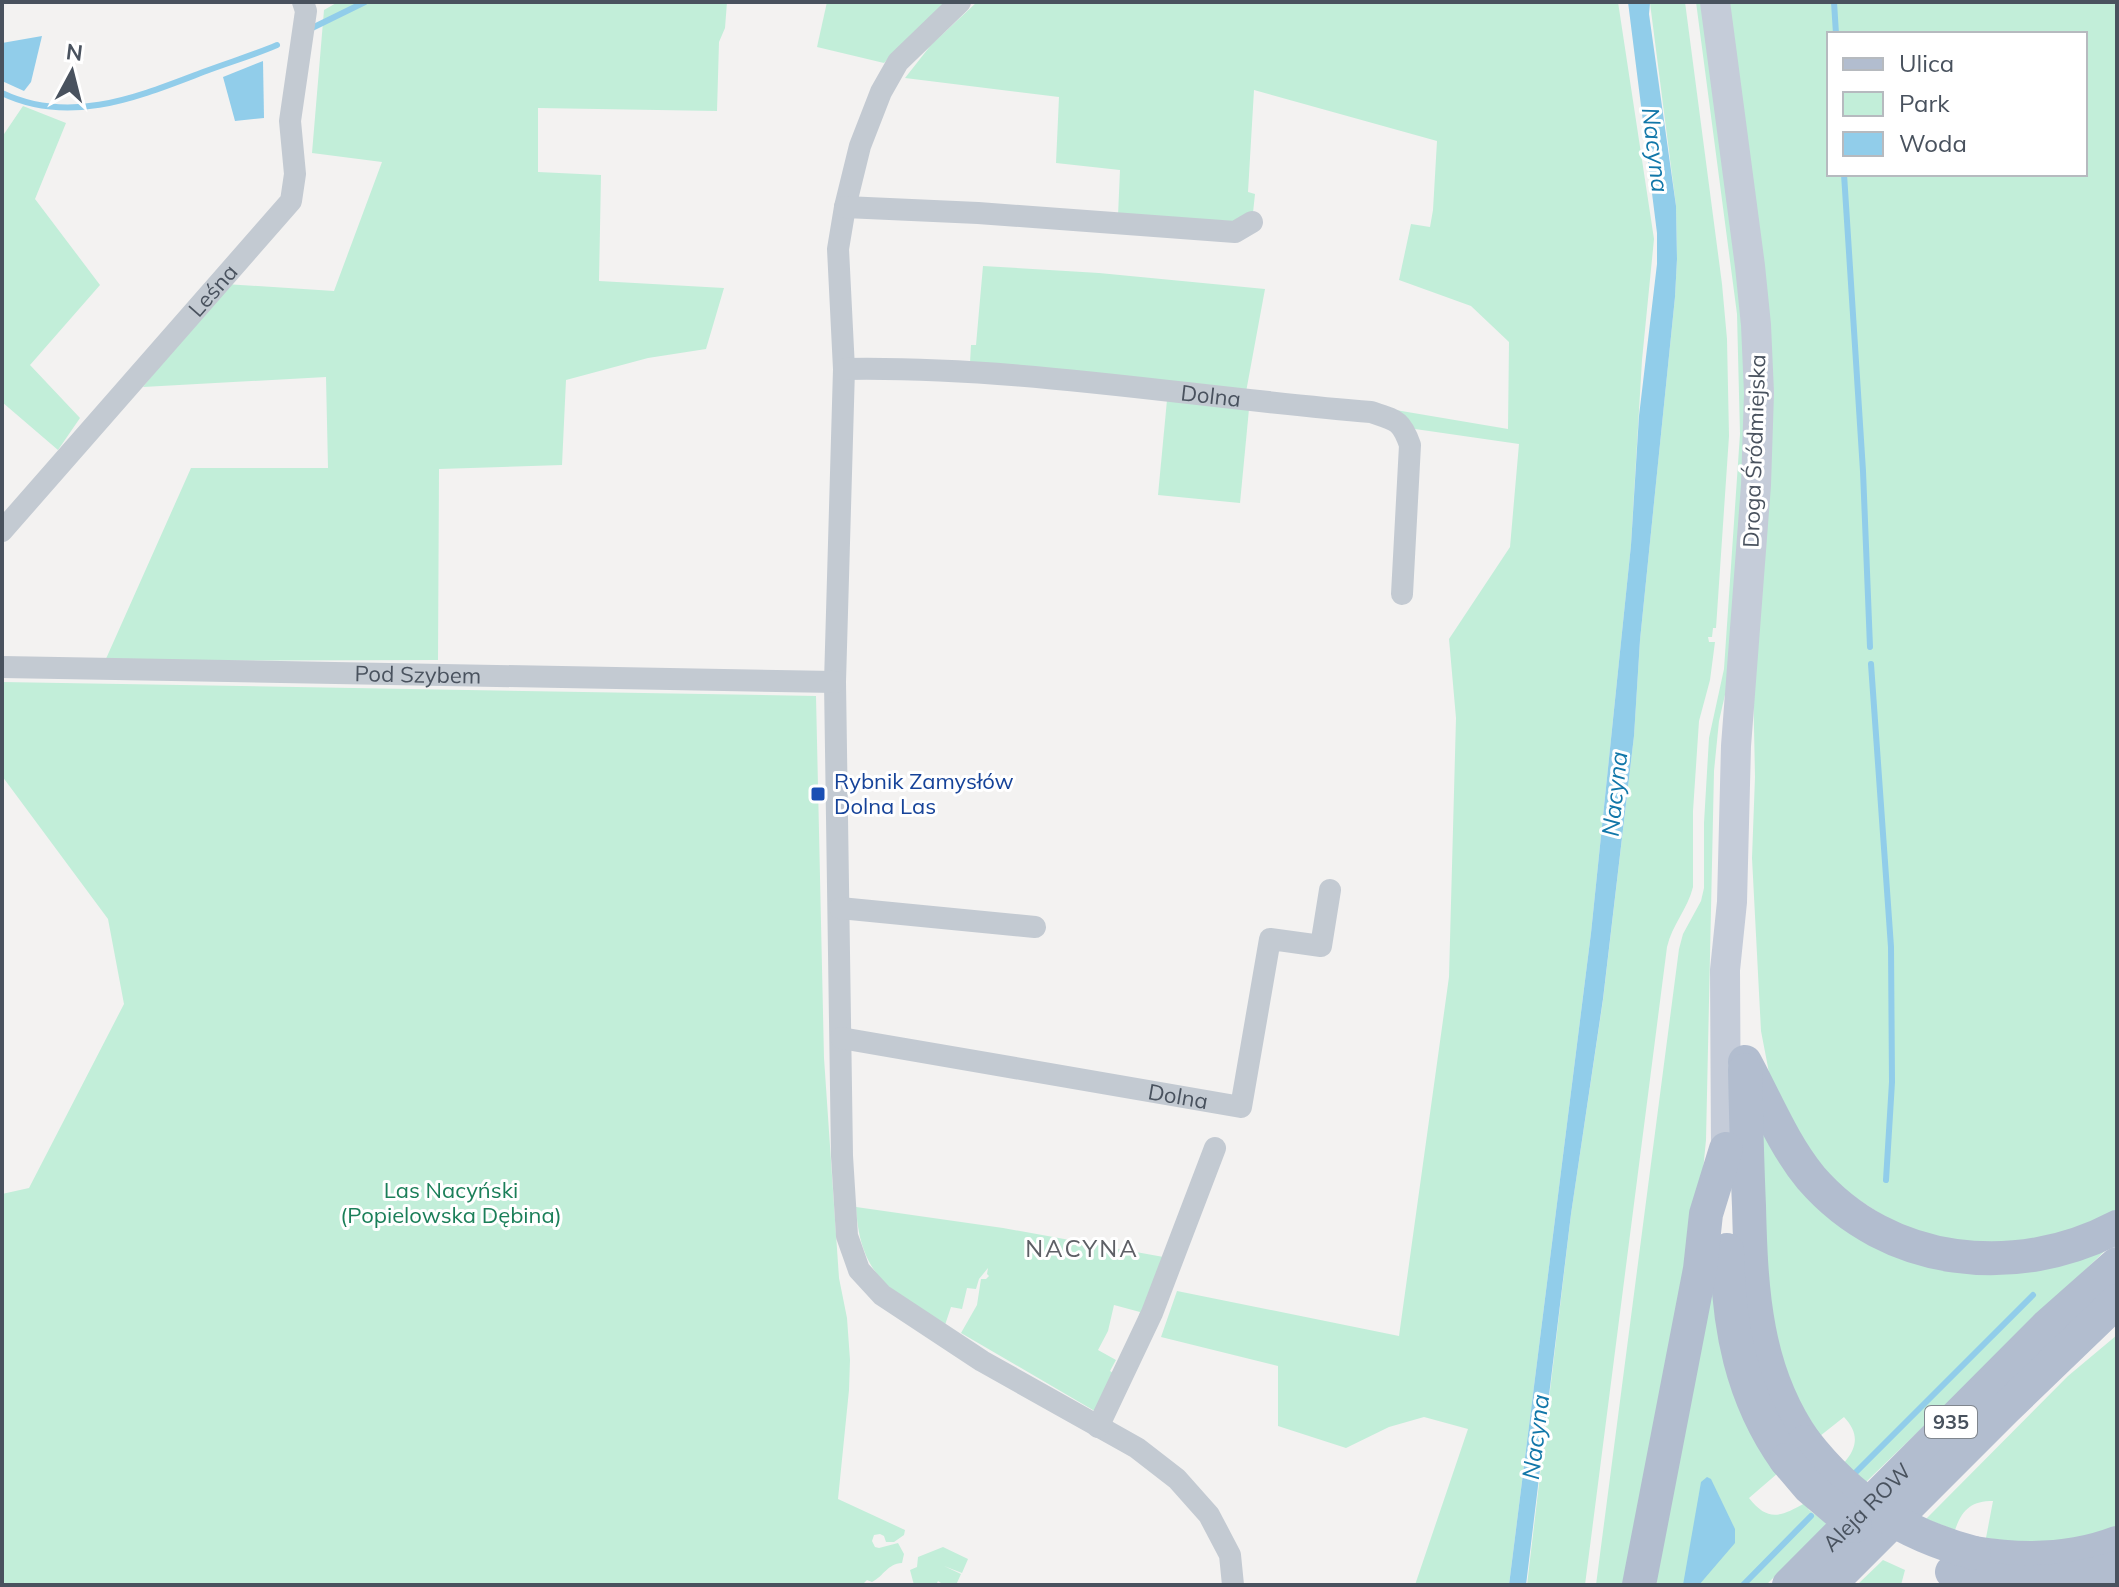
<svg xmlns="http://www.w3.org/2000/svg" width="2119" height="1587" viewBox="0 0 2119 1587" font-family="Mulish,sans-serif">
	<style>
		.green { fill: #c2eed9; fill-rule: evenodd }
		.water { fill: #91cdea }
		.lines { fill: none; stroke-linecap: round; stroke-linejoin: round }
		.stream { stroke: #91cdea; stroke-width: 6 }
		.minor { stroke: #c3cad2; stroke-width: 22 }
		.secondary { stroke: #c5ccd9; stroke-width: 30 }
		.primary { stroke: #b2bdcf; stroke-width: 34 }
		.primary-bridge { stroke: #b2bdcf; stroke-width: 34 }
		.transit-dot { fill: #1a4fb4; stroke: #fff; stroke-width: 3 }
		.labels { text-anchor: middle; stroke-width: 6; stroke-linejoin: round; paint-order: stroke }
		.shield { fill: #fff; stroke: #80868e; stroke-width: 2 }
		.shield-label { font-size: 20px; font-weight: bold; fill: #49525e }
		.street-label { font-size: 22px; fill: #49525e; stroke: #fff }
		.transit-label { font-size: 22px; fill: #164399; stroke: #fff; text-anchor: start }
		.park-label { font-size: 22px; fill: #1b7f59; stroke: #fff }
		.water-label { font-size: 24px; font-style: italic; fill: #1177a9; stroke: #fff }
		.neighbourhood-label { font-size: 24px; letter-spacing: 2px; fill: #5e6066; stroke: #fff }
	</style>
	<rect width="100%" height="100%" fill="#f3f2f1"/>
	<g class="green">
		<polygon points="338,2 727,2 725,28 719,42 717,111 538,108 538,172 601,175 599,281 724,288 706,349 648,358 566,380 562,465 439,469 438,660 105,661 191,468 328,468 326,377 143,387 225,284 334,291 382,162 312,153 324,10"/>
		<polygon points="827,2 945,2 884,63 817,47"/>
		<polygon points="977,2 1618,2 1654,239 1642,360 1631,545 1591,933 1509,1585 1415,1585 1468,1429 1424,1417 1389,1427 1346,1448 1278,1426 1278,1366 1161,1337 1177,1291 1399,1336 1449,977 1456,718 1449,639 1510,547 1519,444 1332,417 1366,405 1508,429 1509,342 1471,306 1399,280 1411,224 1430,227 1433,210 1437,141 1254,90 1248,192 1255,194 1252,222 1118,216 1120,170 1056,163 1059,97 905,78 931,45"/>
		<path d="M1685,2L1722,284L1727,339L1729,436L1716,628H1713L1712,637H1708L1709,642H1715L1710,680L1699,721L1693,811V887C1688,908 1672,925 1667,947L1585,1585H1527L1571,1214L1603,1000L1634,736L1640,640L1675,297L1677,259L1676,206L1650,3Z"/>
		<polygon points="1696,2 1703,2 1739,269 1747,433 1727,686 1719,721 1714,771 1706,1140 1702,1181 1630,1585 1596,1585 1679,949 1683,934 1701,901 1704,888 1704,823 1709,738 1724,669 1740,434 1737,314"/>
		<path d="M1725,2H2117V1216L2037,1246L1921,1240L1822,1176L1771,1083L1761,1031L1752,858L1755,777L1753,678L1768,457ZM1829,34H2085V174H1829Z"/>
		<polygon points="23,106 66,123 35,199 100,285 30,365 80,418 58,450 2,402 2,137"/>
		<polygon points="983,266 1099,273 1265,289 1246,392 970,363 971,345 976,345"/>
		<polygon points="1167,400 1249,409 1240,503 1158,495"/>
		<path d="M2,682L816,696L824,1058L839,1278L847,1318L850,1360L849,1390L838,1499L905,1530L904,1535L894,1542H886L884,1536L880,1534L874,1535L872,1541L875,1547L879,1548L898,1543L904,1554L902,1563C887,1564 884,1576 872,1582L867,1580L862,1585H2V1194L29,1188L124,1004L108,919L2,776Z"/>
		<path d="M1757,1112L1887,1247L2114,1242L1866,1482L1844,1463C1858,1447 1859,1433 1844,1417L1820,1436L1773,1358Z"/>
		<path d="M856,1207L1003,1228L1169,1258L1132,1337L1140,1312L1114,1305L1108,1331L1098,1350L1116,1360L1110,1371L1118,1376L1098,1413L961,1333L977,1305L981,1279H986L989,1276L987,1274L988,1268L979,1279L976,1289L967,1288L962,1309L951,1307L945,1325C891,1291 860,1277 856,1207Z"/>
		<path d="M1709,1262L1778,1473L1749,1498C1768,1522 1780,1517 1805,1503L1809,1510L1828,1524L1766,1585H1657L1656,1553Z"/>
		<path d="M2117,1335V1534L2059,1547L1986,1538L1993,1501C1971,1501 1962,1510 1955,1530L1926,1519L2068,1376Z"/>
		<polygon points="943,1547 968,1559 962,1573 944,1566 961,1574 956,1585 944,1585 938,1581 936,1585 914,1585 910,1570 917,1567 918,1557"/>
		<polygon points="1883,1560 1905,1570 1901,1585 1857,1585"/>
	</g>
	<g class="water">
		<polygon points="1628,2 1653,2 1650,3 1649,14 1676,206 1677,259 1675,297 1640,640 1634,736 1603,999 1571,1214 1526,1585 1509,1585 1591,933 1631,545 1639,416 1657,264 1657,233"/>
		<polygon points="42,36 31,82 24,91 2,81 2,43"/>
		<polygon points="263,61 264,118 235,121 223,77"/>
		<polygon points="1707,1477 1711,1479 1735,1529 1735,1543 1699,1585 1683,1585 1701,1482"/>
	</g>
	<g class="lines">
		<g class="stream">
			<polyline points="1834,2 1836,34"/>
			<polyline points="310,29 365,2"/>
			<path d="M2,93C71,126 140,96 206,71C230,62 254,55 277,45"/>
			<polyline points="1844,174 1863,471 1870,647"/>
			<polyline points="1871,664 1891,947 1892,1082 1886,1180"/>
			<polyline points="1854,1474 2033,1295"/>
			<polyline points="1743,1585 1811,1516"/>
		</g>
		<g class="minor">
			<polyline points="960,2 898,62 881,92 860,146 845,207 838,249 844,369 835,682 842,1156 847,1236 859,1270 882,1295 982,1361 1137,1448 1177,1479 1209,1515 1230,1555 1233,1585"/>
			<polyline points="845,207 978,213 1235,232 1252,222"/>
			<path id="s1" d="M844,369C1021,366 1196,398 1371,412C1395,420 1401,419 1410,445L1402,594"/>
			<path id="s2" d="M2,531L291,201L295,174L290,121L306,11L303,2"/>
			<path id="s3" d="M2,667L835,682"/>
			<polyline points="840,908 1035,927"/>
			<path id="s4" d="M841,1038L1241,1107L1270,939L1321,946L1330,890"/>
			<polyline points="1098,1427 1152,1313 1215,1148"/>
		</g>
		<polyline class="secondary" points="1715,2 1750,266 1756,325 1759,393 1756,485 1736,746 1732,902 1725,970 1726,1149"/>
		<g class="primary">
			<path d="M1745,1062C1766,1101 1783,1144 1811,1178C1888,1267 2016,1280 2117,1227"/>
			<path d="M1745,1070C1746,1115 1747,1161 1749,1206C1751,1291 1755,1371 1805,1442"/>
			<path d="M1727,1250C1728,1325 1741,1397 1786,1460"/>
			<path d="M1974,1553C2022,1561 2070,1561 2117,1543"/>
			<path d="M1952,1572C2006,1587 2063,1585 2117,1568"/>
			<polyline points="1639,1585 1700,1269 1706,1214 1726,1149"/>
			<path id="s5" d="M1789,1585L2047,1326L2117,1264"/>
			<polyline points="1829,1585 2005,1409 2117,1301"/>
		</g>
		<g class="primary-bridge">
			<path d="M1805,1442C1850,1500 1903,1534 1974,1553"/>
			<polyline points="1786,1460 1809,1487 1855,1526"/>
		</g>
	</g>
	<rect class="transit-dot" x="810" y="786" width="16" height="16" rx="4"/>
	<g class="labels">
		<rect class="shield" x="1925" y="1406" width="52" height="32" rx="6"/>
		<g class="shield-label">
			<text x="1951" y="1429">935</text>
		</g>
		<g class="street-label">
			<text dy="8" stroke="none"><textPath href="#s2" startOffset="320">Leśna</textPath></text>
			<text dy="8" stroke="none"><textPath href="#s1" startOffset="368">Dolna</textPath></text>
			<text transform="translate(1754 451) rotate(-88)" y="8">Droga Śródmiejska</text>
			<text dy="8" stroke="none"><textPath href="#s3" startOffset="416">Pod Szybem</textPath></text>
			<text dy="8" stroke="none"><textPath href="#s4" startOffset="342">Dolna</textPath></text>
			<text dy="8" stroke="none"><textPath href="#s5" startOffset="110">Aleja ROW</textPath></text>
		</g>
		<g class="transit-label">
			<text x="834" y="789">Rybnik Zamysłów<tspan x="834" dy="25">Dolna Las</tspan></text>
		</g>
		<g class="park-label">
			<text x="451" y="1198">Las Nacyński<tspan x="451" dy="25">(Popielowska Dębina)</tspan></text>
		</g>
		<g class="water-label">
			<text transform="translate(1655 150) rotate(83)" y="8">Nacyna</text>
			<text transform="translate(1615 794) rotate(-84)" y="8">Nacyna</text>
			<text transform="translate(1536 1437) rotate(-83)" y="8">Nacyna</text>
		</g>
		<g class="neighbourhood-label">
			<text x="1082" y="1257">NACYNA</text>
		</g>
	</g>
	<rect width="2119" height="1587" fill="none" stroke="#49525e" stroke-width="8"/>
	<rect x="1827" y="32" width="260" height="144" fill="#ffffff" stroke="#b6babf" stroke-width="2"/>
	<rect x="1843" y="58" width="40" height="12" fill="#b2bdcf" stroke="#b6babf" stroke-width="2"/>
	<text x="1899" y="72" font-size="24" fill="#49525e">Ulica</text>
	<rect x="1843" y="92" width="40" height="24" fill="#c2eed9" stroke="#b6babf" stroke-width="2"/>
	<text x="1899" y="112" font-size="24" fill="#49525e">Park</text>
	<rect x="1843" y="132" width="40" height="24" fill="#91cdea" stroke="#b6babf" stroke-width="2"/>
	<text x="1899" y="152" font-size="24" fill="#49525e">Woda</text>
	<g transform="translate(72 72) rotate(7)" stroke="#ffffff" stroke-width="6" paint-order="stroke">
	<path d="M0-6L14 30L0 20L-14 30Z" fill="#49525e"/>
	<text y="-12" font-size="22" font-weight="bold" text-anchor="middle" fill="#49525e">N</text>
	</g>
</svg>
